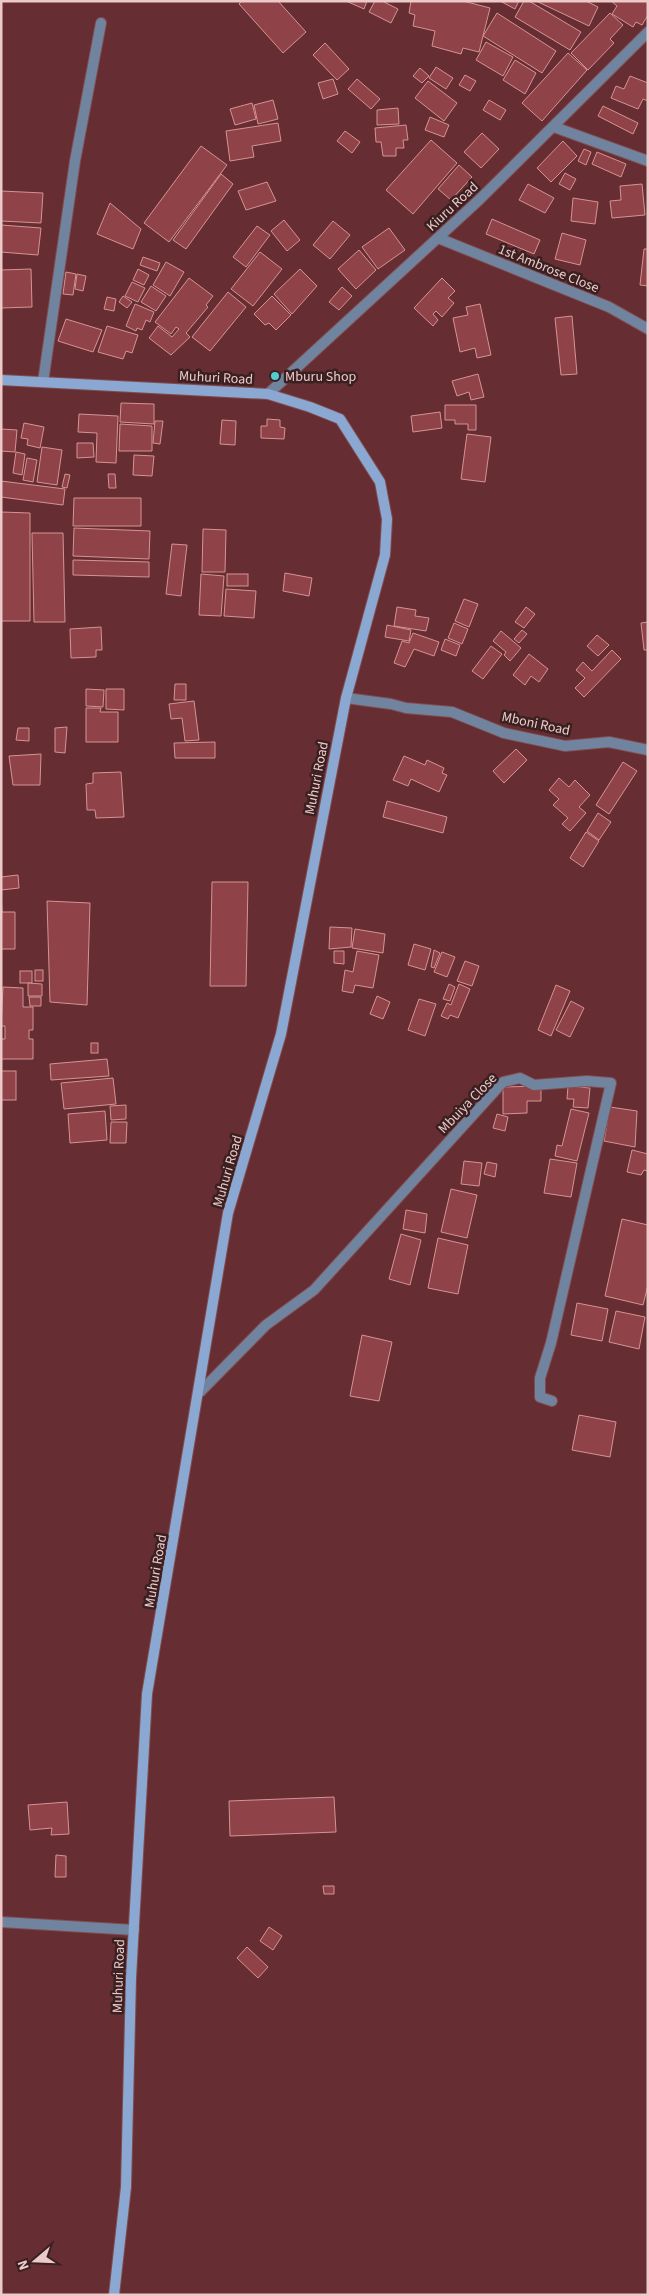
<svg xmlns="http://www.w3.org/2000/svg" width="649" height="2296" viewBox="0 0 649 2296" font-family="'Source Sans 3',sans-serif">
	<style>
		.building { fill: #8f4348; stroke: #d59394 }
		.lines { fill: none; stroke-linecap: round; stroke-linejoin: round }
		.minor-casing { stroke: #814d50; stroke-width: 12 }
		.tertiary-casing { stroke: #814d50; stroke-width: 12 }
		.secondary-casing { stroke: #814d50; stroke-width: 12 }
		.minor { stroke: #71849f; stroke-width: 10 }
		.tertiary { stroke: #71849f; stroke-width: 10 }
		.secondary { stroke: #8ba8d2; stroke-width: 10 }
		.poi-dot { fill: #52ccd0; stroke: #3a2021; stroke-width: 2 }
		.labels { text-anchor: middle; stroke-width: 5; stroke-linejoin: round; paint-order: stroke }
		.street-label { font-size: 14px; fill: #edcaca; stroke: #3a2021 }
		.poi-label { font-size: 14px; fill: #edcaca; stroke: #3a2021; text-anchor: start }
	</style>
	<rect width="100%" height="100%" fill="#662e32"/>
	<g class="building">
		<polygon points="242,1 278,1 306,32 283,53 239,4"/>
		<polygon points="346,1 367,1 364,9"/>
		<polygon points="375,1 382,1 398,9 391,23 369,12"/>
		<polygon points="411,1 463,1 490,8 479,52 463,48 461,54 432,46 435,31 413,26 415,15 409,13"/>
		<polygon points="500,1 519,1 515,9"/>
		<polygon points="524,1 529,1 581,32 570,50 515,17"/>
		<polygon points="536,1 586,1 598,7 589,26"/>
		<polygon points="611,1 648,1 648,15 642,25 636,22 633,27 612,14 617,6"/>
		<polygon points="497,13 556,51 542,73 483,36"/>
		<polygon points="610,13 623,25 610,39 614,43 588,70 571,53"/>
		<polygon points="486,42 513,57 503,76 476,60"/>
		<polygon points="325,43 349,69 337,80 313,55"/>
		<polygon points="568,53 587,70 542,121 522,103"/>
		<polygon points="515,60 536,73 525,94 503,80"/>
		<polygon points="436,67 453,78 446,89 429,78"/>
		<polygon points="420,68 429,76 422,83 413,76"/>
		<polygon points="465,75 476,81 470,91 459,85"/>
		<polygon points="630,76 648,83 648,101 643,99 638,109 611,98 616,86 624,89"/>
		<polygon points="333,79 338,94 323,99 318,83"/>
		<polygon points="357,79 380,99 371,109 348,89"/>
		<polygon points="428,81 457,103 444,121 415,98"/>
		<polygon points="273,100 278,119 258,124 254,105"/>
		<polygon points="489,100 506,110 500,120 483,110"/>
		<polygon points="252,103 256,119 235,125 230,109"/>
		<polygon points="603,106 638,123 633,134 598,116"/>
		<polygon points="398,108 399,124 377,125 377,110"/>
		<polygon points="430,117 449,125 444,137 425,130"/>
		<polygon points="278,123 281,141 252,146 254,157 230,161 226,131"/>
		<polygon points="406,125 408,140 403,140 404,148 396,148 396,156 383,156 381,142 376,142 375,128"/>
		<polygon points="345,131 360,142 352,153 337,141"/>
		<polygon points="482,133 499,149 481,168 464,152"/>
		<polygon points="431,140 457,163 413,214 386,190"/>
		<polygon points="563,141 577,156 551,182 537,168"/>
		<polygon points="201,146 227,165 169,242 144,223"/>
		<polygon points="584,149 591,152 586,165 578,161"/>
		<polygon points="597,152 626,164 621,177 592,164"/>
		<polygon points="459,165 472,177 451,200 438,189"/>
		<polygon points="565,173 576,179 570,190 559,184"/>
		<polygon points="221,174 233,184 186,249 173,240"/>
		<polygon points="267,182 276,201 246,210 238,191"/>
		<polygon points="528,184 554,198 545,213 519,200"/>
		<polygon points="642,184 645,215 612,218 610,201 621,200 620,186"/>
		<polygon points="1,191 43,193 41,223 1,221"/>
		<polygon points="573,198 598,202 595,224 571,221"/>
		<polygon points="110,203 141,229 133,249 97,234"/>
		<polygon points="492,219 540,240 534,254 486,234"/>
		<polygon points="284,220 300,240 287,251 271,231"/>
		<polygon points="333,221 350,235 330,259 313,245"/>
		<polygon points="1,225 41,228 38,255 1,252"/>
		<polygon points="257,226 270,235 246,267 233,257"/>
		<polygon points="389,228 405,250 378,269 362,247"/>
		<polygon points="562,233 586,240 580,265 555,259"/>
		<polygon points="644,249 648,249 648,286 640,285"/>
		<polygon points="359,250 376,270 356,289 338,269"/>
		<polygon points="260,252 282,269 253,306 231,289"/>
		<polygon points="143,257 160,263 157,271 140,265"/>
		<polygon points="166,262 184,272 170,296 153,285"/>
		<polygon points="31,269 32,307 1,308 1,270"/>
		<polygon points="138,269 149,275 144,285 133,280"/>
		<polygon points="300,269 317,286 292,314 274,294"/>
		<polygon points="66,272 76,274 73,295 63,294"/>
		<polygon points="77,274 86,276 83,291 75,289"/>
		<polygon points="189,278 213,296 206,305 208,307 186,333 190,337 171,355 149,338 158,326 172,337 179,329 176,327 171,334 155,322"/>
		<polygon points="442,278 455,291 448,298 454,303 442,317 436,311 433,314 438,320 433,326 414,308"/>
		<polygon points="132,282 145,288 138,302 125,296"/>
		<polygon points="151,286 166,296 156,311 141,302"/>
		<polygon points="342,287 352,296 339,310 329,302"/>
		<polygon points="228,292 246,307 210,351 192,337"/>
		<polygon points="123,296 132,302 127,308 119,302"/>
		<polygon points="272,296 291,315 276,330 269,323 265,325 254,314"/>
		<polygon points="107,297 116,299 114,311 104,309"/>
		<polygon points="135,304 154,312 150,322 146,320 142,330 137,328 136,331 126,326"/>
		<polygon points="480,304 491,355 477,358 475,348 460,352 453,318 468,315 466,307"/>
		<polygon points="572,316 577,374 561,375 555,318"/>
		<polygon points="66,319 102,330 93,352 58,341"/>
		<polygon points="107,326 138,335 132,353 126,351 123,359 98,352"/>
		<polygon points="478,374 484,397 471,400 469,392 457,396 452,381"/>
		<polygon points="121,403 154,404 154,424 120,422"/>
		<polygon points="445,405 476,405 476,430 468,430 468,424 455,424 455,420 445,420"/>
		<polygon points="440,412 442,428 413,432 411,416"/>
		<polygon points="79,414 118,416 116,463 96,462 97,433 78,432"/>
		<polygon points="267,419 280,420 280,427 285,428 284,439 261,438 261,426 267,426"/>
		<polygon points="222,420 236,421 235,445 220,444"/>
		<polygon points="155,421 163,421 160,444 153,443"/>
		<polygon points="24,423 44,427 40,448 27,445 28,439 21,438"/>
		<polygon points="120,424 152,426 152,451 119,451"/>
		<polygon points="1,429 17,430 15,452 1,451"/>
		<polygon points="467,434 491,437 485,482 461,479"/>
		<polygon points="77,443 93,443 94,457 77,458"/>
		<polygon points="42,447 62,450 57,485 37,482"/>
		<polygon points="16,452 25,454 22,475 13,473"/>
		<polygon points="134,455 154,456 152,476 133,475"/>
		<polygon points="27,458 37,460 33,482 23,480"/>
		<polygon points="65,474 70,475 67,488 62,487"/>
		<polygon points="108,474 115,474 116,488 109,488"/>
		<polygon points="1,481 65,489 63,505 1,497"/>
		<polygon points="74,498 141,498 141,526 73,526"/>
		<polygon points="1,512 30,513 30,621 1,621"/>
		<polygon points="74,528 150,531 149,559 73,556"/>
		<polygon points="203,529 226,530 225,572 202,572"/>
		<polygon points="32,533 63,533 65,622 34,622"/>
		<polygon points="172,544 187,545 181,596 166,594"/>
		<polygon points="73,560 149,562 149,577 73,575"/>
		<polygon points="285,573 312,578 309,596 283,591"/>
		<polygon points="201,574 224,576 221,616 199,615"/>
		<rect x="227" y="574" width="21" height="12"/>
		<polygon points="226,589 256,591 254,618 224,616"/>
		<polygon points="464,599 478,604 469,627 455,621"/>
		<polygon points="397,607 416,610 415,616 429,618 426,631 394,626"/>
		<polygon points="526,607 535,614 524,628 515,622"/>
		<polygon points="648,622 648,650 644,650 641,623"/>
		<polygon points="454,623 468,629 462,644 448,638"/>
		<polygon points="387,625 411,630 409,641 385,637"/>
		<polygon points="101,627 102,650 96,650 96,657 71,658 70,629"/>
		<polygon points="522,630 527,634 519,643 514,639"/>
		<polygon points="501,631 521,648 510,661 504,655 506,652 493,641"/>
		<polygon points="413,633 439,642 434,656 414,649 405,667 394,663 402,641 409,643"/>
		<polygon points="597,635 609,645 598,656 587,646"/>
		<polygon points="445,639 460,645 456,656 441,650"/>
		<polygon points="491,646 502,654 483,679 472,671"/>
		<polygon points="612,650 621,659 584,697 575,688 585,678 576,670 583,662 592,671"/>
		<polygon points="529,654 548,669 539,682 531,676 525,685 513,675"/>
		<polygon points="175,684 186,684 186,700 174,700"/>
		<polygon points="86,689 104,690 103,707 86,706"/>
		<polygon points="106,689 124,689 124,710 106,709"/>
		<polygon points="194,701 199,740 185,741 182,718 171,719 169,704"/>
		<polygon points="86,708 101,708 100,712 118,712 118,742 86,742"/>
		<polygon points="67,727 65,753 55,752 55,728"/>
		<polygon points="18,728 29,728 29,741 16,740"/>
		<polygon points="215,742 215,758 175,758 174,743"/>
		<polygon points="516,749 527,760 504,783 493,771"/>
		<polygon points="41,754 40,785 13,785 9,756"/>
		<polygon points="404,756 425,765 427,760 444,768 442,773 447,775 439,792 411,779 408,786 393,780"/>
		<polygon points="623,762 637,771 609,814 596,805"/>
		<polygon points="121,772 124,817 96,818 95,810 87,810 86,784 93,783 93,773"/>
		<polygon points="559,778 569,787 575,780 590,795 579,807 586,813 570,831 562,824 568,818 553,805 559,799 549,790"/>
		<polygon points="387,801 447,817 443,833 383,817"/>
		<polygon points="598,813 611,822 599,840 587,831"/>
		<polygon points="586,832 599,841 583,867 570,858"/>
		<polygon points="18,875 19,888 1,890 1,877"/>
		<polygon points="212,882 248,882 246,986 210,986"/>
		<polygon points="1,895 2,912 15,912 15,949 1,949"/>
		<polygon points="47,901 90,903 87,1005 50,1002"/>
		<polygon points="330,927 352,928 351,947 329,949"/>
		<polygon points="355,929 385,934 383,953 352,948"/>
		<polygon points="414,944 431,949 425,970 408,965"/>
		<polygon points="434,950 440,953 434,968 431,967"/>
		<polygon points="334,951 344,951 344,964 334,963"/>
		<polygon points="357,951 379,955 373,988 355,985 353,993 342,991 345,970 353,972"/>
		<polygon points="442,952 455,957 447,977 434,972"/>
		<polygon points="465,961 479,966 472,986 457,981"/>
		<rect x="35" y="970" width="8" height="11"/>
		<rect x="20" y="971" width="12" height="12"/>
		<polygon points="28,983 42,984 42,996 28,996"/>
		<polygon points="449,984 455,987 450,1001 443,999"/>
		<polygon points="459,984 470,989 458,1018 450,1015 448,1019 441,1016 447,1003 451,1005"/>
		<polygon points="556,985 570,991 551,1036 538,1030"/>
		<polygon points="3,987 23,988 23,1007 33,1007 33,1030 29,1030 29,1039 33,1039 33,1059 1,1059 1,1039 5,1039 5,1026 1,1026"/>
		<polygon points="377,996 390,1002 383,1019 370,1014"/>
		<polygon points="29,997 41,997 41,1006 30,1006"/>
		<polygon points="419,999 436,1004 425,1036 408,1030"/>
		<polygon points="571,1001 584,1008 570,1037 556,1030"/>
		<rect x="91" y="1043" width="7" height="10"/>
		<polygon points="107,1059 109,1076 51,1080 50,1064"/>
		<rect x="1" y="1071" width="15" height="29"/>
		<polygon points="113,1078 116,1104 64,1109 61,1083"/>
		<polygon points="541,1086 541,1101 527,1101 527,1113 503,1114 503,1087"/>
		<polygon points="568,1086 590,1088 588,1108 573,1107 574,1099 567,1099"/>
		<polygon points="126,1105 126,1119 111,1120 110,1106"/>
		<polygon points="610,1107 637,1111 635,1147 604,1141"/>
		<polygon points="571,1109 589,1113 577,1161 555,1156 557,1145 562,1146"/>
		<polygon points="105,1111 107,1140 70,1143 68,1114"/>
		<polygon points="497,1114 508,1117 505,1131 493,1128"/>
		<polygon points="111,1122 127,1122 126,1143 110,1143"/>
		<polygon points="632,1150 648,1154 648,1171 644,1170 641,1175 627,1172"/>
		<polygon points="550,1159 577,1163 571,1197 544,1193"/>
		<polygon points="464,1161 482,1163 479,1186 461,1184"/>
		<polygon points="487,1162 497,1164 495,1177 484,1174"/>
		<polygon points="451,1189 477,1195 467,1238 441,1232"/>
		<polygon points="406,1210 427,1214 425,1233 403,1229"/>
		<polygon points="622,1219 648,1225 648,1285 643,1305 605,1296"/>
		<polygon points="401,1234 421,1240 410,1285 389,1279"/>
		<polygon points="438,1238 468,1245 458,1294 428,1288"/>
		<polygon points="577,1303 608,1309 602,1341 571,1335"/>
		<polygon points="616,1311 645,1317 639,1349 609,1342"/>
		<polygon points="362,1335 392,1342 379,1401 350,1396"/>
		<polygon points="579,1415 616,1422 610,1457 572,1450"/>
		<polygon points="334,1797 336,1832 230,1836 229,1801"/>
		<polygon points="67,1802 69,1834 51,1835 52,1828 30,1830 28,1805"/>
		<polygon points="56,1855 66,1856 66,1877 55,1877"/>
		<polygon points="323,1886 334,1886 334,1894 324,1894"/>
		<polygon points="269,1927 282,1936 273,1950 260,1941"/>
		<polygon points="247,1947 268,1967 258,1978 237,1958"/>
	</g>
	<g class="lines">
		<defs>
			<g id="minor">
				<polyline points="554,127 648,161"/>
				<polyline points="438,238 609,307 648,329"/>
				<polyline points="43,382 75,161 101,23"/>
				<polyline points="346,698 391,704 406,708 452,712 504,733 565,746 609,742 648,750"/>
				<polyline points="200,1392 266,1325 314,1290 503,1082 520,1078 534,1085 587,1081 611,1083 551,1343 540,1378 540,1397 552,1401"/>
				<polyline points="1,1922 134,1930"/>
			</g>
			<polyline id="tertiary" points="268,394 479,200 648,32"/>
			<polyline id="secondary" points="1,380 268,394 310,407 340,419 380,482 387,519 385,555 346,698 281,1034 228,1213 147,1694 131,1978 126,2187 114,2295"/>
		</defs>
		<use href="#minor" class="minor-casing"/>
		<use href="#tertiary" class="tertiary-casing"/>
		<use href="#secondary" class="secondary-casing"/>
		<use href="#minor" class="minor"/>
		<use href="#tertiary" class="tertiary"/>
		<use href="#secondary" class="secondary"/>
	</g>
	<circle class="poi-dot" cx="275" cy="376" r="5"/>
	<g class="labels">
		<g class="street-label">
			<text transform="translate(452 206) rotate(-43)" y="5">Kiuru Road</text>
			<text transform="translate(549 268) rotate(22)" y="5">1st Ambrose Close</text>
			<text transform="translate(216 377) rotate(3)" y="5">Muhuri Road</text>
			<text transform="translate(536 723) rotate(12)" y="5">Mboni Road</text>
			<text transform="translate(316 778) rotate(-79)" y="5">Muhuri Road</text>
			<text transform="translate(467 1103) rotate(-46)" y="5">Mbuiya Close</text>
			<text transform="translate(227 1171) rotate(-74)" y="5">Muhuri Road</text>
			<text transform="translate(155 1571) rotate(-80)" y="5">Muhuri Road</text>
			<text transform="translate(118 1976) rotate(-88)" y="5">Muhuri Road</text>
		</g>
		<g class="poi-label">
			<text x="285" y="381">Mburu Shop</text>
		</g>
	</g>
	<rect width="649" height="2296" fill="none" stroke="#edcaca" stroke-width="5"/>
	<g transform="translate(35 2261) rotate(251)" stroke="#3a2021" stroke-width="4" paint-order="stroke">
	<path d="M0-4L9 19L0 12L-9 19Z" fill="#edcaca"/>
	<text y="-8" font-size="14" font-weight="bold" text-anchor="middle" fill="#edcaca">N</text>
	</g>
</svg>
